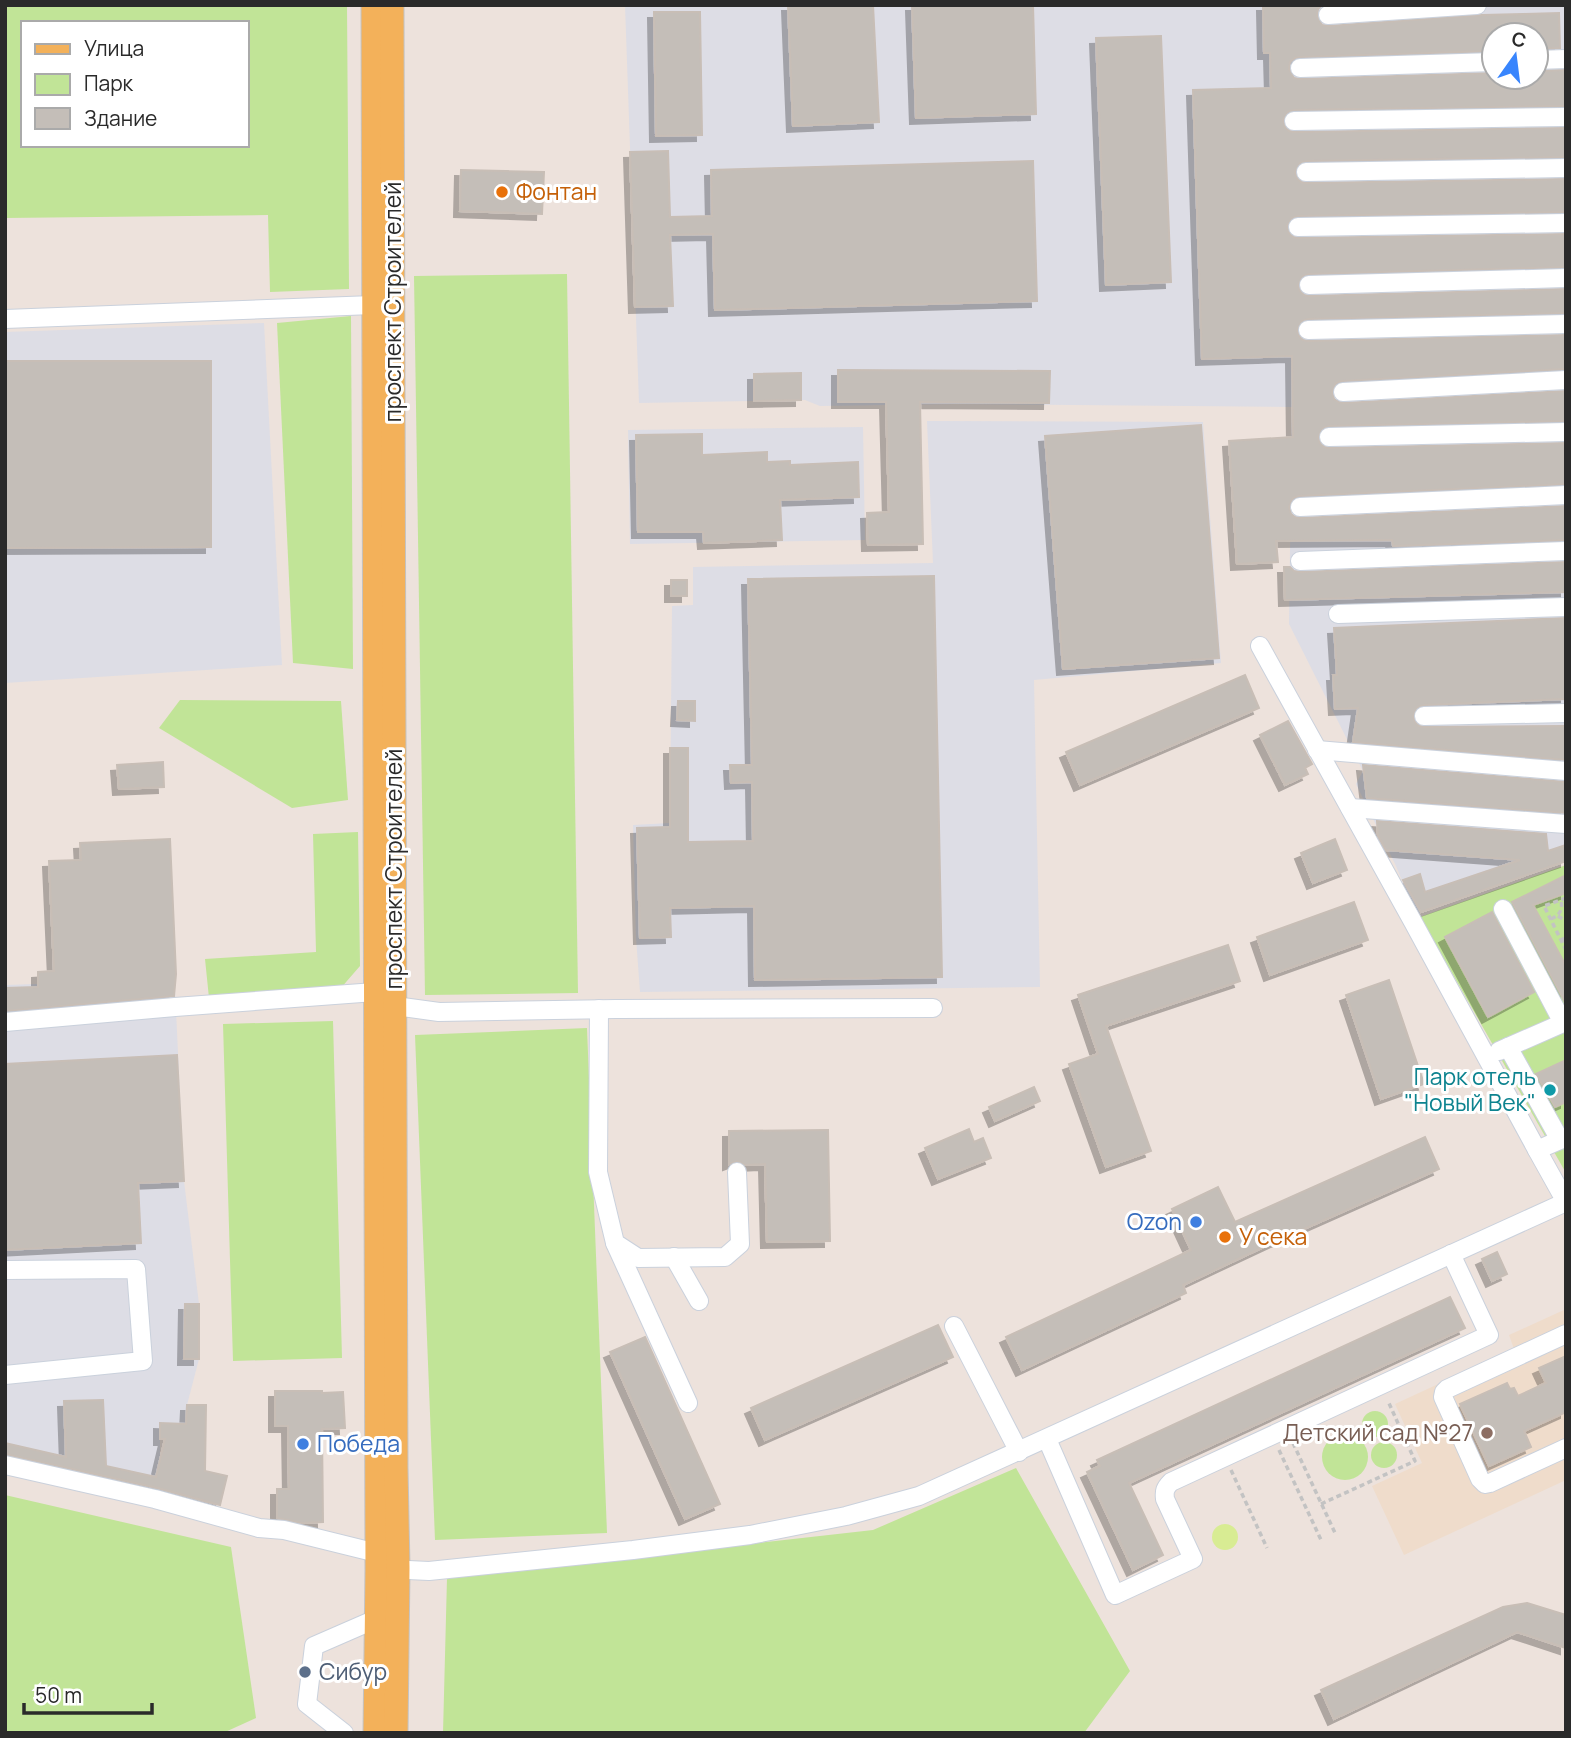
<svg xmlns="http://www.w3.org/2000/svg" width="1571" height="1738" viewBox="0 0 1571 1738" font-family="Manrope,sans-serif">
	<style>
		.industrial { fill: #dddde5; fill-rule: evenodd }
		.education { fill: #efdccb }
		.green { fill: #c1e497; fill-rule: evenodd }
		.pitch { fill: #d8ec93 }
		.building { fill: #c4beb8; stroke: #c8beb6; stroke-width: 2; filter: url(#shadow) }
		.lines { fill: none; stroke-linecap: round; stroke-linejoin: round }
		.minor-casing { stroke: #cad1dc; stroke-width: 20 }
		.major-casing { stroke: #c3c3c3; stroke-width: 25 }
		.path { stroke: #c3c3c3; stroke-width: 3.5; stroke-dasharray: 5 3.5; stroke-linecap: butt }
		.minor { stroke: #fff; stroke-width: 18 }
		.major { stroke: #f3b15a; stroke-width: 23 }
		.food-dot { fill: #e8710a; stroke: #fff; stroke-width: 2.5 }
		.culture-dot { fill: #0f9aa8; stroke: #fff; stroke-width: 2.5 }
		.shop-dot { fill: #3f7fe0; stroke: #fff; stroke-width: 2.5 }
		.education-dot { fill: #8d6e63; stroke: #fff; stroke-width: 2.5 }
		.service-dot { fill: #5c6f8a; stroke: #fff; stroke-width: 2.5 }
		.labels { text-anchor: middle; stroke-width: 6; stroke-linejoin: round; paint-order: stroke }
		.food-label { font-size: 23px; fill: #c56008; stroke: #fff; text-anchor: start }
		.street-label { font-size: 23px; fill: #2a2a2a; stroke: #fff }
		.culture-label { font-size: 23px; fill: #0d838f; stroke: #fff; text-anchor: end }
		.shop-label { font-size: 23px; fill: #366cbe; stroke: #fff; text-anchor: end }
		.education-label { font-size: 23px; fill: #785e54; stroke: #fff; text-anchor: end }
		.service-label { font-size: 23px; fill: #4e5e75; stroke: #fff; text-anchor: start }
	</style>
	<defs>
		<filter id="shadow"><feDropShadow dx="-6" dy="6" stdDeviation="0" flood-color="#0004"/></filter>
	</defs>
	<rect width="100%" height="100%" fill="#ede2dc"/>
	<g class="industrial">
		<path d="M625,5H1566V861L1416,914L1396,866L1356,784L1363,771L1289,624L1292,407L956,404L820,406L805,400L639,403ZM1494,35H1536V77H1494Z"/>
		<polygon points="264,323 282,665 5,683 5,332"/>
		<polygon points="927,421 1203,422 1221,663 1034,680 1040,987 640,992 636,938 633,825 670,823 672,606 693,605 693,567 933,563"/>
		<polygon points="863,427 865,540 630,544 628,430"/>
		<polygon points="98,982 99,991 175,989 184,1181 199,1304 199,1359 187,1405 186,1424 160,1424 160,1461 156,1477 5,1443 5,985"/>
	</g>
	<polygon class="education" points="1566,1309 1566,1480 1404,1555 1372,1486 1422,1463 1395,1404 1514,1349 1509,1335"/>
	<g class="green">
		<path d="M5,5H347L349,289L270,292L268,215L5,218ZM23,23H247V145H23Z"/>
		<polygon points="567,274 578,993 425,995 414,276"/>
		<polygon points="351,316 353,669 293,663 277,323"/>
		<polygon points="180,700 341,701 348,800 292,808 159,728"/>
		<polygon points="358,832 360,966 340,989 209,998 205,959 316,952 313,834"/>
		<polygon points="1566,865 1566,1173 1420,917"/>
		<polygon points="333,1021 342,1358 233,1361 223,1024"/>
		<polygon points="587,1028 607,1533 435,1540 415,1035"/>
		<circle cx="1375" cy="1424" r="13"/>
		<circle cx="1345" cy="1457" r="23"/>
		<circle cx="1384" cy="1455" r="13"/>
		<polygon points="1016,1468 1130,1671 1084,1733 443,1733 447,1578 873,1530"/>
		<polygon points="5,1495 231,1547 256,1718 223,1733 5,1733"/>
	</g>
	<circle class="pitch" cx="1225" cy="1537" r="13"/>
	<g class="building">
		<polygon points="788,5 873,5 879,122 793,126"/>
		<polygon points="912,5 1033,5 1036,114 916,118"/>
		<polygon points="1263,5 1322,5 1318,9 1317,16 1322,25 1329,26 1482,15 1559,13 1560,48 1536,49 1536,35 1494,35 1494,51 1300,57 1295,58 1290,62 1289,69 1294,78 1300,79 1494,73 1494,77 1536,77 1536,71 1566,70 1566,106 1294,110 1288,112 1283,120 1285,127 1289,131 1294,132 1566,128 1566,157 1306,161 1300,163 1295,172 1297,178 1301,182 1306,183 1566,179 1566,212 1298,216 1292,218 1287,226 1289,233 1293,237 1298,238 1566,234 1566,267 1309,274 1303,276 1298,285 1300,291 1304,295 1309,296 1566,289 1566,313 1308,319 1302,321 1297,330 1299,336 1303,340 1308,341 1566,335 1566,369 1342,381 1336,383 1332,392 1334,399 1339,402 1344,403 1566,391 1566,421 1329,426 1323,428 1318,437 1320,443 1324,447 1329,448 1566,443 1566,484 1299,496 1293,498 1289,507 1291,514 1295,517 1301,518 1566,506 1566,540 1393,546 1392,540 1276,541 1278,562 1237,564 1229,441 1293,437 1292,356 1202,359 1193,90 1271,88 1270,53 1264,53"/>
		<polygon points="654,12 700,12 702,135 656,136"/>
		<polygon points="1161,36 1171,282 1106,285 1096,38"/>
		<polygon points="668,151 670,217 712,216 711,170 1033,161 1037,301 715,310 713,234 670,235 673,306 635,307 630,152"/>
		<polygon points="461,170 544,172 542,214 460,211"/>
		<polygon points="5,361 211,361 211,547 5,548"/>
		<polygon points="838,370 1050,371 1049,403 920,402 923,544 868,545 867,513 889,512 886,402 838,402"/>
		<polygon points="801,373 801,400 754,401 754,374"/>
		<polygon points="1201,425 1219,658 1063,669 1045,436"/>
		<polygon points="702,434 702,455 767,452 767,462 790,461 790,465 858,462 859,497 780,500 782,540 704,543 703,532 638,532 636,435"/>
		<polygon points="1566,562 1566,592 1285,600 1284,567 1290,567 1294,571 1300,572"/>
		<polygon points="934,576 942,977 755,980 754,906 670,908 671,937 640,938 637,828 670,827 670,748 688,748 688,842 753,841 752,782 731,783 730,765 752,765 748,579"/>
		<rect x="671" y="580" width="16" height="16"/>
		<polygon points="1566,618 1566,699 1424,705 1418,707 1413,716 1415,722 1419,726 1424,727 1566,726 1566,760 1353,742 1358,708 1335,709 1333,675 1337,675 1334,628"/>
		<polygon points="1245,675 1259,708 1080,785 1066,752"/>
		<polygon points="678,701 695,701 695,721 677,720"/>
		<polygon points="1288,721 1312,764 1305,768 1308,774 1285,785 1260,735"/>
		<polygon points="163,762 164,787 119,789 117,765"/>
		<polygon points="1363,765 1566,782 1566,813 1367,798"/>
		<polygon points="1377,821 1546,834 1548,851 1566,845 1566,861 1421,912 1403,880 1420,874 1425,892 1520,860 1386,850 1378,836"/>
		<polygon points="170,839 176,974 174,996 5,1011 5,988 38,987 38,972 54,971 49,861 81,860 80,843"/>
		<polygon points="1335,839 1347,870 1313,883 1301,853"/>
		<polygon points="1566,875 1566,893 1533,905 1566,966 1566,1004 1512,902"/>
		<polygon points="1354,902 1368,940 1270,975 1257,937"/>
		<polygon points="1492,912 1534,992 1488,1017 1445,937"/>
		<polygon points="1228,945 1240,981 1106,1026 1151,1151 1106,1167 1069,1064 1098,1054 1078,995"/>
		<polygon points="1389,980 1424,1084 1381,1099 1346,995"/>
		<polygon points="177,1055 184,1181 138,1183 141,1243 5,1250 5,1064"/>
		<polygon points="1566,1060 1566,1102 1555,1107 1536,1074"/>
		<polygon points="1034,1087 1040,1101 995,1121 989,1107"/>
		<polygon points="969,1129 974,1142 983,1138 991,1158 938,1179 925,1148"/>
		<polygon points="828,1130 830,1241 767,1242 765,1164 745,1165 737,1161 729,1164 729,1131"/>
		<polygon points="1425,1137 1439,1169 1270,1244 1183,1285 1186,1293 1022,1370 1006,1337 1191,1250 1172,1209 1218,1187 1235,1222"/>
		<polygon points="1497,1252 1507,1274 1492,1281 1482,1259"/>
		<polygon points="1450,1297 1465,1328 1129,1483 1163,1555 1133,1570 1087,1472 1100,1466 1097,1460"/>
		<polygon points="185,1304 199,1304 199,1359 184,1359"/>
		<polygon points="938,1325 953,1357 765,1440 751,1408"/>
		<polygon points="645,1337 720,1504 685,1519 610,1352"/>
		<polygon points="1566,1356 1566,1412 1524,1431 1531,1447 1489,1466 1460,1404 1507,1383 1510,1389 1514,1388 1518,1396 1546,1383 1539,1368"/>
		<polygon points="275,1391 322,1391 322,1393 343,1392 345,1428 322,1429 323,1522 302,1523 277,1518 277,1489 289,1489 288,1426 275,1426"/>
		<polygon points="103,1400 106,1466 156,1477 165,1439 160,1439 160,1423 186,1424 187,1405 206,1405 205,1471 227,1476 220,1505 158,1488 5,1454 5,1443 66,1457 64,1401"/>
		<polygon points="1527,1603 1566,1615 1566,1648 1517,1632 1334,1719 1321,1690 1503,1607"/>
	</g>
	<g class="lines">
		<defs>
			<g id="minor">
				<polyline points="1328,15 1477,5"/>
				<polyline points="1536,60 1566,59"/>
				<polyline points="1300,68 1494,62"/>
				<polyline points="1294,121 1566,117"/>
				<polyline points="1306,172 1566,168"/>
				<polyline points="1298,227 1566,223"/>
				<polyline points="1309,285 1566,278"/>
				<polyline points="5,319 373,305"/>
				<polyline points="1308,330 1566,324"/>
				<polyline points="1343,392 1566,380"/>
				<polyline points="1329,437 1566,432"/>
				<polyline points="1300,507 1566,495"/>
				<polyline points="1300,561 1566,551"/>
				<polyline points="1338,614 1566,607"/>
				<polyline points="1260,646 1413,922 1537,1150 1560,1140 1508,1047"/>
				<polyline points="1424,716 1566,713"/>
				<polyline points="1317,750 1566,771"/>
				<polyline points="1350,808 1566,824"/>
				<polyline points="1503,909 1563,1023 1566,1022"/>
				<polyline points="395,1006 439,1012 616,1009 933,1008"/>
				<polyline points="599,1009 598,1172 615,1243 638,1258 725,1257 740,1244 737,1172"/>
				<polyline points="5,1022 175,1007 375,992"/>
				<polyline points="1499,1051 1563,1023"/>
				<polyline points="615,1243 688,1403"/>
				<polyline points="674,1257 699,1301"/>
				<polyline points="5,1270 136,1269 143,1361 5,1375"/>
				<polyline points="954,1326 1019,1452"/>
				<polyline points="1566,1334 1447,1389 1444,1392 1443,1397 1480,1479 1485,1484 1490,1483 1566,1448"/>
				<path d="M1047,1439L1115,1595L1193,1559L1165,1499C1164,1491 1165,1488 1171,1482L1489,1335L1451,1254"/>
				<polyline points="5,1465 155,1499 259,1528 284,1530 377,1553"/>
				<polyline points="387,1569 429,1571 633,1550 750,1535 846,1516 919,1496 1566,1202 1537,1150"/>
				<polyline points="344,1733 307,1704 314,1646 376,1619"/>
			</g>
			<g id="major">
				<polyline points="373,5 377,1569 375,1733"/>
				<polyline points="392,5 396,1468 398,1568 396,1733"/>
			</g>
		</defs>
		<use href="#minor" class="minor-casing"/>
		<use href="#major" class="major-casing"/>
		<g class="path">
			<polyline points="1566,898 1544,906 1566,950"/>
			<polyline points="1558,916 1566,921"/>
			<path d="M1551,919C1560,915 1563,910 1561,900"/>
			<polyline points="1562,942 1566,934"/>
			<polyline points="1293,1443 1336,1535"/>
			<polyline points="1279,1450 1322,1542"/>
			<polyline points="1231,1470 1267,1548"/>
			<polyline points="1321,1504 1415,1461 1388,1401"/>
		</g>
		<use href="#minor" class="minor"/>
		<use href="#major" class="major"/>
	</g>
	<g class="food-dot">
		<circle cx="502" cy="192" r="7"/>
		<circle cx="1225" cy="1237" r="7"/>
	</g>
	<circle class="culture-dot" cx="1550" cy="1090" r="7"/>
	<g class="shop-dot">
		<circle cx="1196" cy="1222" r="7"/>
		<circle cx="303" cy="1444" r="7"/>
	</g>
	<circle class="education-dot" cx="1487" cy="1433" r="7"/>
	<circle class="service-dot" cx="305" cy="1672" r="7"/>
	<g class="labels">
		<g class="food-label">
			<text x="516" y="200">Фонтан</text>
			<text x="1239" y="1245">У сека</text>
		</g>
		<g class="street-label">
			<text transform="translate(393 302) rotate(-90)" y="8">проспект Строителей</text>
			<text transform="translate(394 869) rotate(-90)" y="8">проспект Строителей</text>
		</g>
		<g class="culture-label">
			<text x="1536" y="1085">Парк отель<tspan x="1536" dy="26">"Новый Век"</tspan></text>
		</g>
		<g class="shop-label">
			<text x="1182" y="1230">Ozon</text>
			<text x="317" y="1452" text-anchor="start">Победа</text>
		</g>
		<g class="education-label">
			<text x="1473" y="1441">Детский сад №27</text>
		</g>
		<g class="service-label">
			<text x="319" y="1680">Сибур</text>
		</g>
	</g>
	<rect width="1571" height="1738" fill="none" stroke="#2a2a2a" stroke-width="14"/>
	<rect x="21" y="21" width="228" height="126" fill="#ffffff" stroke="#aaaaaa" stroke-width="2"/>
	<rect x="35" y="44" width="35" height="10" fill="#f3b15a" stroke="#aaaaaa" stroke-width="2"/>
	<text x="84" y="56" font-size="21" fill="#2a2a2a">Улица</text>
	<rect x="35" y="74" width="35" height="21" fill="#c1e497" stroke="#aaaaaa" stroke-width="2"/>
	<text x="84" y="91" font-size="21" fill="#2a2a2a">Парк</text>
	<rect x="35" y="108" width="35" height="21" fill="#c4beb8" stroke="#aaaaaa" stroke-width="2"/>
	<text x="84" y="126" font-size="21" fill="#2a2a2a">Здание</text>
	<g transform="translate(1515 56) rotate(14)"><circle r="33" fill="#ffffff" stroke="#aaaaaa" stroke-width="2"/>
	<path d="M0-5L12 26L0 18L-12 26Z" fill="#3885fd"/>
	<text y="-10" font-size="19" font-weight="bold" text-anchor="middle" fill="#2a2a2a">С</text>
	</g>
	<path d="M24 1703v10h128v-10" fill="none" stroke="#2a2a2a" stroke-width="3.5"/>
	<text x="35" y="1703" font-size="21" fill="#2a2a2a" stroke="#ffffff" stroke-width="5" paint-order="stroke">50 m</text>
</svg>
